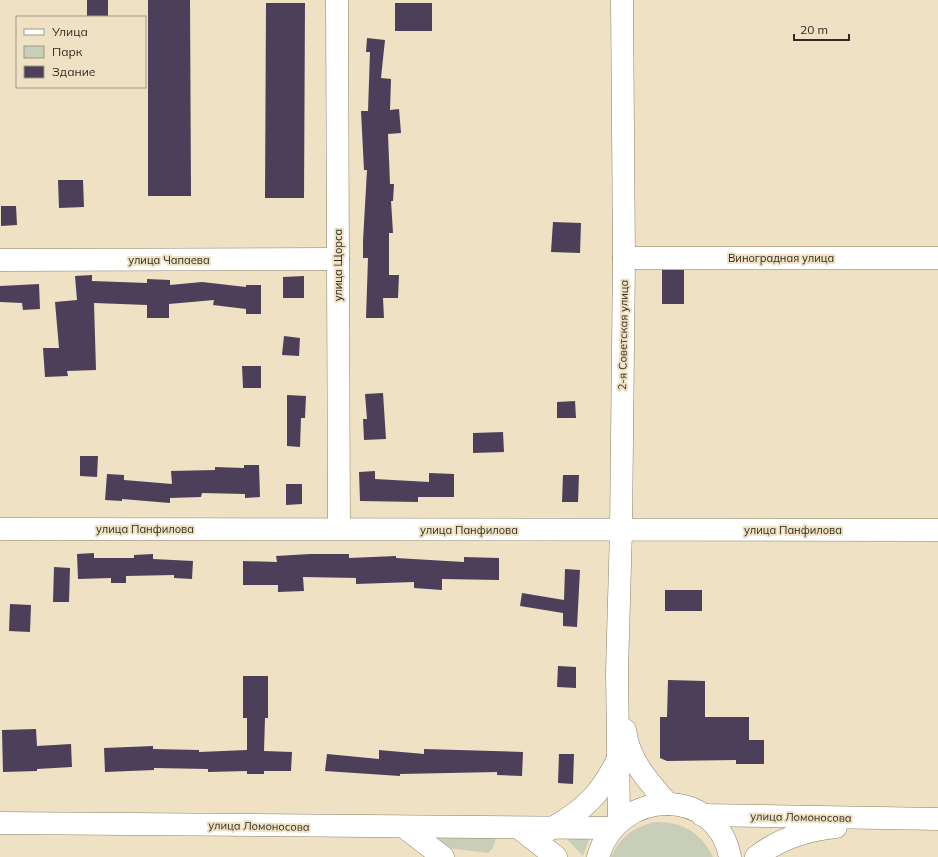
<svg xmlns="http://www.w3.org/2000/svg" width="938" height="857" viewBox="0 0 938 857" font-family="Mulish,sans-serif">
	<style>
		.green { fill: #c8ceb8 }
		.building { fill: #4d3f59 }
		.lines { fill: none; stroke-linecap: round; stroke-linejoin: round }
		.minor-casing { stroke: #8c8065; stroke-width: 23 }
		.major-casing { stroke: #8c8065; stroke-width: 23 }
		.minor { stroke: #fff; stroke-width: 22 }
		.major { stroke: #fff; stroke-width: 22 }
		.labels { text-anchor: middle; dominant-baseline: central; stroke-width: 4; stroke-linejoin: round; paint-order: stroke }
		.street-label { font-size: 11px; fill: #312c21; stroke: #eee1c4 }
	</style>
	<rect width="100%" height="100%" fill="#eee1c4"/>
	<g class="green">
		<path d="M 654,822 C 681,821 701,832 713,857 L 611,857 C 620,837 633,828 654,822 Z"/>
		<path d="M 559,831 L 592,831 L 583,856 Z"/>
		<path d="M 431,833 L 495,835 C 496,843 494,848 488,853 L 440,847 Z"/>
	</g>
	<g class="building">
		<rect x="87" y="0" width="21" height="17"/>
		<path d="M 148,0 L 190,0 L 191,196 L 148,196 Z"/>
		<path d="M 266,3 L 305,3 L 304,198 L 265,198 Z"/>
		<rect x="395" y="3" width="37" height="28"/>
		<path d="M 367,38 L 385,40 L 381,78 L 391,79 L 390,110 L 399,109 L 401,133 L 388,134 L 390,184 L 394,184 L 393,201 L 391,201 L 393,233 L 389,233 L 389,275 L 399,275 L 398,298 L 383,298 L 384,318 L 366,318 L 368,258 L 363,258 L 363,241 L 367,170 L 364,170 L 361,111 L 368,111 L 370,52 L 366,52 Z"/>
		<path d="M 58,180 L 83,180 L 84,207 L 59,208 Z"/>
		<path d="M 1,206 L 16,206 L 17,225 L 1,226 Z"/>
		<path d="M 553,222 L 581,223 L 580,253 L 551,252 Z"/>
		<rect x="662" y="270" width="22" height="34"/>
		<path d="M 92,275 L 92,281 L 147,283 L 147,279 L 170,280 L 170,285 L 202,282 L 246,287 L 246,285 L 261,285 L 261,314 L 246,314 L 246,309 L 213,305 L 214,300 L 169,304 L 169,318 L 147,318 L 147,305 L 94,303 L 96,370 L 67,371 L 68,376 L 45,377 L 43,348 L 59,348 L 55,302 L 77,300 L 75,276 Z"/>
		<path d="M 304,276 L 304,298 L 283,298 L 283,277 Z"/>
		<path d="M 39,284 L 40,309 L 23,310 L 22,303 L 0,302 L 0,286 Z"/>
		<path d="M 284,336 L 300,338 L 299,356 L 282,355 Z"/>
		<path d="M 242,366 L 261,366 L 261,388 L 243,388 Z"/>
		<path d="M 383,393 L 386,439 L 364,440 L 363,419 L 367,419 L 365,394 Z"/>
		<path d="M 287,395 L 306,396 L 305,418 L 301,418 L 300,447 L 287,446 Z"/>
		<path d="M 575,401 L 576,418 L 557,418 L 557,402 Z"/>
		<path d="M 503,432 L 504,452 L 473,453 L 473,433 Z"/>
		<path d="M 80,456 L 98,456 L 97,477 L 80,476 Z"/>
		<path d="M 244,465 L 259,465 L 260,497 L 245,498 L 245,494 L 202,493 L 201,497 L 170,498 L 170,503 L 122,499 L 122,501 L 105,500 L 107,474 L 124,475 L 124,480 L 172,484 L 171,471 L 215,470 L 215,467 L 244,468 Z"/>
		<path d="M 375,471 L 375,479 L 429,482 L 429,473 L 454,474 L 454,497 L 418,497 L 418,502 L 360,501 L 359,472 Z"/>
		<path d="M 563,475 L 579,475 L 578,502 L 562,502 Z"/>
		<path d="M 286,484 L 302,484 L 302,504 L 286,505 Z"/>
		<path d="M 94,553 L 94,558 L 134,558 L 134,555 L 153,554 L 153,559 L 193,561 L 192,579 L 174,578 L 174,575 L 126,576 L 126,583 L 111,583 L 111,578 L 78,579 L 77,554 Z"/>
		<path d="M 310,554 L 349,554 L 349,558 L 396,556 L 396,558 L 464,562 L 464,557 L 499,558 L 499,580 L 442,579 L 442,590 L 414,588 L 414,582 L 356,584 L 356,578 L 303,577 L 304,591 L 278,592 L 278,585 L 243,585 L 243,561 L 277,562 L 276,556 Z"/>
		<path d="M 54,567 L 70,568 L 69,602 L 53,602 Z"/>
		<path d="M 565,569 L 580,570 L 577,627 L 563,626 L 563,613 L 520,606 L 522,593 L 564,600 Z"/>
		<rect x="665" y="590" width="37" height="21"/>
		<path d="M 10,604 L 31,605 L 30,632 L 9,631 Z"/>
		<path d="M 558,666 L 576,667 L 576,688 L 557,687 Z"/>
		<path d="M 243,676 L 268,676 L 268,718 L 265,718 L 264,751 L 292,752 L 291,771 L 264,771 L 264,774 L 247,774 L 247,771 L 208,772 L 208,769 L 154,768 L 154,770 L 105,772 L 104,748 L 153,746 L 153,749 L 199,750 L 199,752 L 247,750 L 247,718 L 243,718 Z"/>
		<path d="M 668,680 L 705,681 L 705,717 L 749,717 L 749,740 L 764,740 L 764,764 L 736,764 L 736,760 L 667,761 L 660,758 L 660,717 L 667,717 Z"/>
		<path d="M 36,729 L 37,746 L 71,744 L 72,767 L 37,769 L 37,771 L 3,772 L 2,730 Z"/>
		<path d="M 424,749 L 523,752 L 522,776 L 497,775 L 497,772 L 400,774 L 400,776 L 325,771 L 327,754 L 379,759 L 379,750 L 424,754 Z"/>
		<path d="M 559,754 L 574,754 L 573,784 L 558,783 Z"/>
	</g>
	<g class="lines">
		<defs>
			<g id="minor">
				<path d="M 337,0 L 339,529"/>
				<path d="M 624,258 L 938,258"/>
				<path d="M 0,260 L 338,259"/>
				<path d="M 0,529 L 938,530"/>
				<path d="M 702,815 L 938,819"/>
				<path d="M 0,823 L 611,828"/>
				<path d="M 404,827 L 443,857"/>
				<path d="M 519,828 L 556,857"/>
				<path d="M 756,857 C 779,839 806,830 836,827"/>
			</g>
			<g id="major">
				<path d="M 625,730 C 629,761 648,781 668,804"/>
				<path d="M 619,820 L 617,671 L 621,530 L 624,258 L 622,0"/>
				<path d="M 551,829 C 585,809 600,795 618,759"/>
				<path d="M 598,857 C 618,787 717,786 730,857"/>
			</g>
		</defs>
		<use href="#minor" class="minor-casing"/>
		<use href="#major" class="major-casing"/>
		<use href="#minor" class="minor"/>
		<use href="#major" class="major"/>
	</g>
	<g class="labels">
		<g class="street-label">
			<text x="781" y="258">Виноградная улица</text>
			<text x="169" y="260">улица Чапаева</text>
			<text transform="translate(338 265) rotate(-90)">улица Щорса</text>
			<text transform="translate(623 335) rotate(-89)">2-я Советская улица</text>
			<text x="145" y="529">улица Панфилова</text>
			<text x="469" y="530">улица Панфилова</text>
			<text x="793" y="530">улица Панфилова</text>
			<text transform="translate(801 817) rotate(1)">улица Ломоносова</text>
			<text transform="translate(259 826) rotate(1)">улица Ломоносова</text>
		</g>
	</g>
	<rect x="16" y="16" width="130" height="72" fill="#eee1c4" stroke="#a29983"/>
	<rect x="24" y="29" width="20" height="6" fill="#ffffff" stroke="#a29983"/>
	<text x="52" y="36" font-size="12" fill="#312c21">Улица</text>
	<rect x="24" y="46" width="20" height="12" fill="#c8ceb8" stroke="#a29983"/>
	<text x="52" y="56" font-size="12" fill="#312c21">Парк</text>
	<rect x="24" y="66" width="20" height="12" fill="#4d3f59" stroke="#a29983"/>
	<text x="52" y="76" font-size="12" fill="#312c21">Здание</text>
	<path d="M794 34v6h55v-6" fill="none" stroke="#312c21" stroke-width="2"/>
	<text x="800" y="34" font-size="12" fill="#312c21" stroke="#eee1c4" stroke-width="3" paint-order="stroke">20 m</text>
</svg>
